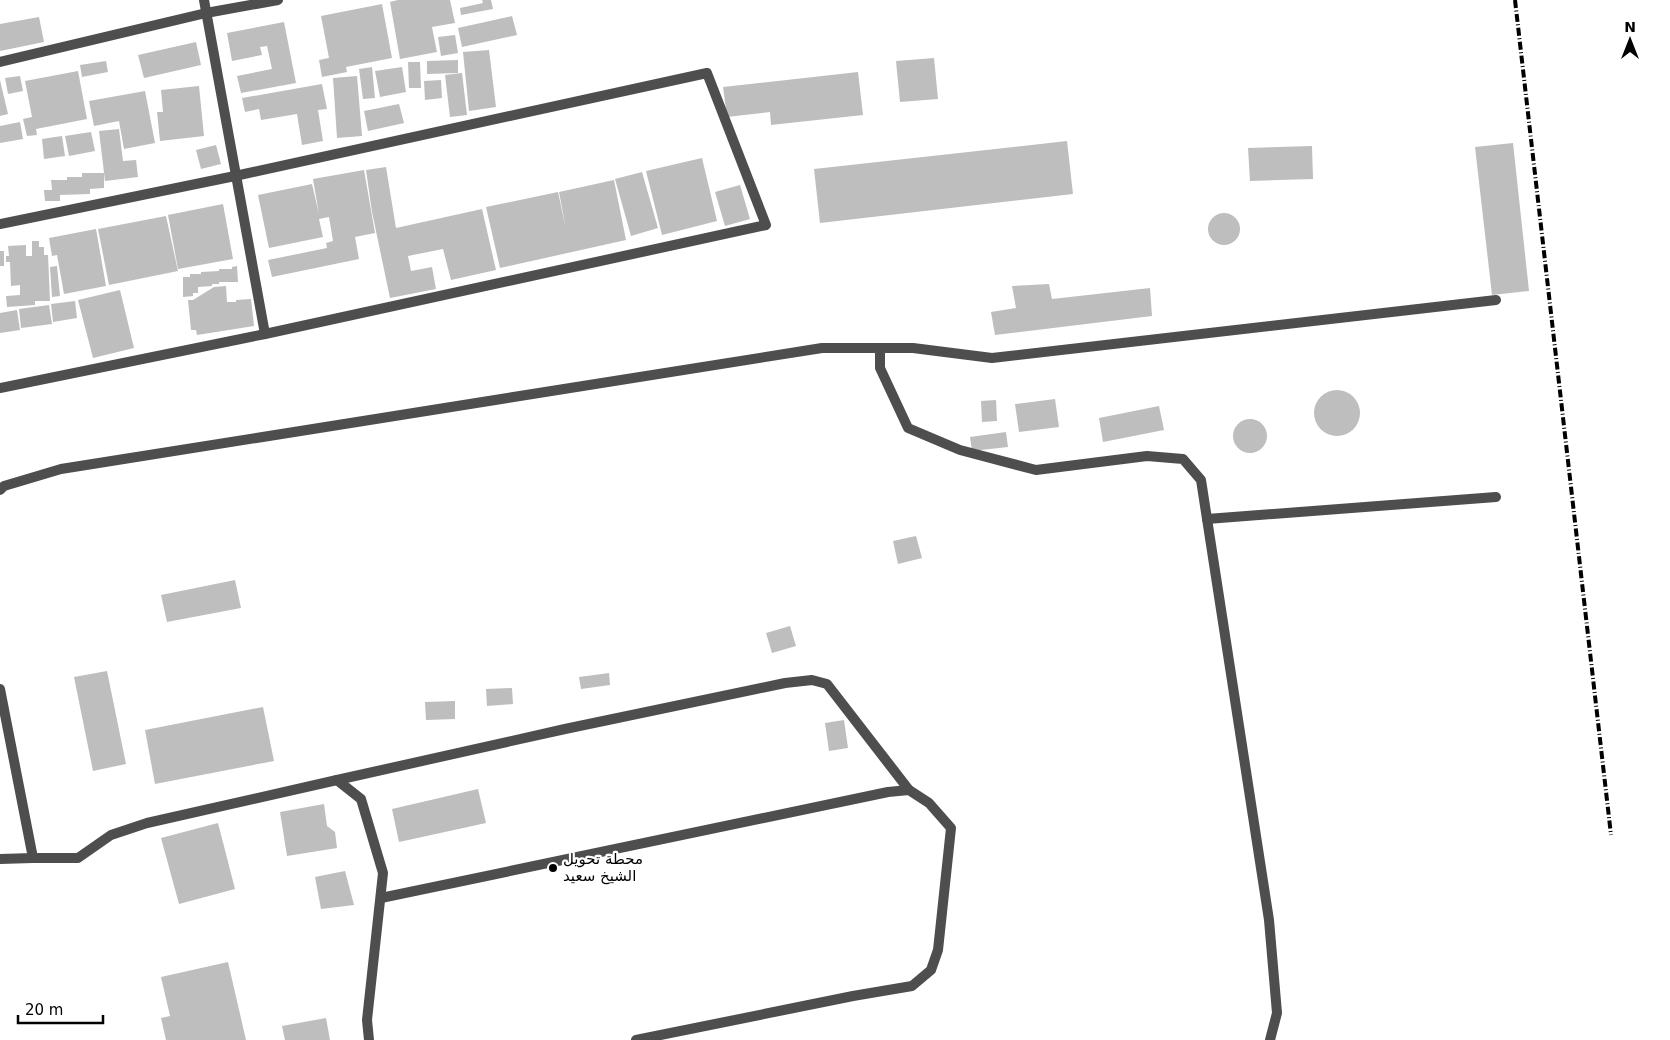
<svg xmlns="http://www.w3.org/2000/svg" width="1670" height="1040" viewBox="0 0 1670 1040" font-family="'DejaVu Sans','Noto Sans Arabic',sans-serif">
	<style>
		.building { fill: #bebebe }
		.lines { fill: none; stroke-linecap: round; stroke-linejoin: round }
		.service { stroke: #4e4e4e; stroke-width: 10 }
		.minor { stroke: #4e4e4e; stroke-width: 10 }
		.rail { stroke: #000; stroke-width: 4; stroke-dasharray: 8 2.5 1 2.5; stroke-linecap: butt }
		.poi-dot { fill: #000; stroke: #fff; stroke-width: 2 }
		.labels { text-anchor: middle; dominant-baseline: central; stroke-width: 4.5; stroke-linejoin: round; paint-order: stroke }
		.poi-label { font-size: 15px; fill: #000; stroke: #fff; text-anchor: start }
	</style>
	<rect width="100%" height="100%" fill="#fff"/>
	<g class="building">
		<path d="M 398,0 L 450,0 L 455,23 L 432,27 L 437,52 L 400,59 L 390,2 Z"/>
		<path d="M 482,0 L 491,0 L 493,9 L 461,15 L 460,8 L 483,3 Z"/>
		<path d="M 382,4 L 392,58 L 346,67 L 347,72 L 322,77 L 319,60 L 329,58 L 321,16 Z"/>
		<path d="M 512,16 L 517,35 L 462,47 L 458,28 Z"/>
		<path d="M 39,17 L 44,42 L 0,51 L 0,24 Z"/>
		<path d="M 284,22 L 296,83 L 241,93 L 237,76 L 272,69 L 267,46 L 260,47 L 262,55 L 232,61 L 227,33 Z"/>
		<path d="M 455,35 L 458,53 L 441,56 L 438,37 Z"/>
		<path d="M 196,42 L 201,65 L 144,78 L 138,55 Z"/>
		<path d="M 489,50 L 496,107 L 469,111 L 463,52 Z"/>
		<path d="M 934,58 L 938,99 L 900,102 L 896,61 Z"/>
		<path d="M 458,60 L 458,73 L 427,74 L 427,61 Z"/>
		<path d="M 106,61 L 108,72 L 82,77 L 80,65 Z"/>
		<path d="M 408,62 L 420,62 L 421,88 L 409,88 Z"/>
		<path d="M 372,67 L 375,98 L 363,99 L 359,69 Z"/>
		<path d="M 402,67 L 406,92 L 380,97 L 375,71 Z"/>
		<path d="M 78,71 L 87,119 L 36,129 L 37,135 L 27,136 L 23,119 L 32,117 L 25,81 Z"/>
		<path d="M 858,72 L 863,115 L 771,125 L 770,112 L 727,117 L 723,87 Z"/>
		<path d="M 462,73 L 467,115 L 450,117 L 445,75 Z"/>
		<path d="M 20,76 L 23,91 L 8,94 L 5,78 Z"/>
		<path d="M 357,76 L 362,136 L 337,138 L 333,78 Z"/>
		<path d="M 0,80 L 8,114 L 0,116 Z"/>
		<path d="M 441,80 L 442,98 L 425,100 L 424,81 Z"/>
		<path d="M 322,84 L 327,109 L 318,110 L 323,141 L 302,145 L 297,114 L 261,120 L 259,109 L 245,112 L 242,98 Z"/>
		<path d="M 199,86 L 204,136 L 160,141 L 157,112 L 163,112 L 161,90 Z"/>
		<path d="M 145,91 L 155,143 L 124,149 L 119,121 L 94,126 L 89,101 Z"/>
		<path d="M 399,104 L 404,123 L 368,131 L 364,111 Z"/>
		<path d="M 20,122 L 23,139 L 0,143 L 0,126 Z"/>
		<path d="M 119,129 L 123,161 L 136,160 L 138,177 L 105,181 L 99,131 Z"/>
		<path d="M 91,132 L 95,151 L 69,156 L 65,136 Z"/>
		<path d="M 62,136 L 65,156 L 44,159 L 42,139 Z"/>
		<path d="M 1067,141 L 1073,194 L 820,223 L 814,169 Z"/>
		<path d="M 1513,143 L 1529,291 L 1492,295 L 1475,147 Z"/>
		<path d="M 216,145 L 221,164 L 201,169 L 196,150 Z"/>
		<path d="M 1312,146 L 1313,179 L 1250,181 L 1248,148 Z"/>
		<path d="M 702,158 L 717,221 L 662,235 L 646,171 Z"/>
		<path d="M 386,167 L 396,228 L 482,209 L 496,270 L 451,280 L 443,249 L 408,256 L 411,271 L 432,267 L 436,289 L 390,298 L 372,212 L 366,170 Z"/>
		<path d="M 364,170 L 375,233 L 355,237 L 359,259 L 272,277 L 268,260 L 327,248 L 326,243 L 333,241 L 329,217 L 319,219 L 323,237 L 269,248 L 258,195 L 312,184 L 319,214 L 313,179 Z"/>
		<path d="M 642,172 L 658,228 L 631,236 L 615,179 Z"/>
		<path d="M 82,173 L 104,173 L 104,188 L 90,189 L 90,194 L 60,195 L 60,201 L 45,201 L 44,190 L 52,190 L 51,180 L 67,180 L 67,177 L 82,177 Z"/>
		<path d="M 614,180 L 626,240 L 500,268 L 486,207 L 558,192 L 566,229 L 559,192 Z"/>
		<path d="M 740,185 L 750,219 L 725,226 L 715,192 Z"/>
		<path d="M 223,204 L 233,259 L 178,269 L 168,215 Z"/>
		<circle cx="1224" cy="229" r="16"/>
		<path d="M 166,216 L 178,271 L 109,285 L 98,229 Z"/>
		<path d="M 96,229 L 106,286 L 64,294 L 57,255 L 52,256 L 49,238 Z"/>
		<path d="M 32,241 L 39,241 L 39,247 L 44,247 L 44,255 L 48,255 L 50,301 L 35,301 L 35,305 L 7,307 L 6,296 L 20,295 L 20,285 L 11,286 L 10,262 L 6,262 L 6,256 L 9,256 L 8,246 L 26,245 L 26,256 L 32,256 Z"/>
		<rect x="0" y="251" width="4" height="15"/>
		<path d="M 57,266 L 60,296 L 52,297 L 50,267 Z"/>
		<path d="M 237,266 L 238,282 L 219,282 L 219,284 L 212,284 L 212,286 L 198,287 L 198,293 L 193,293 L 193,296 L 183,297 L 183,277 L 190,277 L 190,274 L 201,274 L 201,272 L 219,271 L 219,269 L 232,269 L 232,267 Z"/>
		<path d="M 1049,284 L 1052,299 L 1150,288 L 1152,316 L 995,335 L 991,312 L 1016,308 L 1012,286 Z"/>
		<path d="M 226,286 L 227,302 L 236,302 L 236,300 L 251,299 L 254,326 L 197,335 L 196,330 L 191,330 L 188,300 L 193,300 L 214,287 Z"/>
		<path d="M 120,290 L 134,348 L 93,358 L 78,300 Z"/>
		<path d="M 75,301 L 77,318 L 53,322 L 51,304 Z"/>
		<path d="M 49,305 L 52,324 L 21,328 L 19,309 Z"/>
		<path d="M 17,310 L 20,330 L 0,333 L 0,313 Z"/>
		<circle cx="1337" cy="413" r="23"/>
		<path d="M 1055,399 L 1059,427 L 1019,432 L 1015,404 Z"/>
		<path d="M 996,400 L 997,421 L 982,422 L 981,401 Z"/>
		<path d="M 1159,406 L 1164,430 L 1103,442 L 1099,418 Z"/>
		<circle cx="1250" cy="436" r="17"/>
		<path d="M 1006,432 L 1008,447 L 972,451 L 970,437 Z"/>
		<path d="M 916,536 L 922,558 L 898,564 L 893,541 Z"/>
		<path d="M 235,580 L 241,608 L 167,622 L 161,595 Z"/>
		<path d="M 790,626 L 796,646 L 772,653 L 766,633 Z"/>
		<path d="M 107,671 L 126,764 L 93,771 L 74,677 Z"/>
		<path d="M 609,673 L 610,685 L 581,689 L 579,677 Z"/>
		<path d="M 512,688 L 513,704 L 487,706 L 486,689 Z"/>
		<path d="M 455,701 L 455,719 L 426,720 L 425,702 Z"/>
		<path d="M 263,707 L 274,761 L 155,784 L 145,730 Z"/>
		<path d="M 844,720 L 848,748 L 829,751 L 825,723 Z"/>
		<path d="M 478,789 L 486,823 L 399,842 L 392,809 Z"/>
		<path d="M 324,804 L 327,826 L 335,832 L 337,848 L 287,856 L 280,812 Z"/>
		<path d="M 218,823 L 235,889 L 179,904 L 161,838 Z"/>
		<path d="M 345,871 L 354,905 L 321,909 L 315,877 Z"/>
		<path d="M 228,962 L 246,1040 L 166,1040 L 161,1018 L 170,1016 L 161,977 Z"/>
		<path d="M 326,1018 L 330,1040 L 285,1040 L 282,1026 Z"/>
	</g>
	<g class="lines">
		<g class="service">
			<path d="M 337,780 L 565,729 L 785,683 L 812,680 L 827,684 L 909,790"/>
			<path d="M 33,858 L 78,858 L 111,835 L 147,823 L 337,780 L 361,799 L 383,873 L 367,1020 L 369,1040"/>
			<path d="M 381,898 L 888,792 L 909,790 L 929,803 L 951,828 L 938,950 L 931,970 L 912,986 L 853,996 L 636,1040"/>
		</g>
		<g class="minor">
			<path d="M 204,0 L 265,334"/>
			<path d="M 0,62 L 206,13 L 278,0"/>
			<path d="M 0,224 L 235,176 L 707,73 L 766,225 L 265,334 L 0,388"/>
			<path d="M 880,348 L 880,368 L 908,428 L 960,450 L 1036,470 L 1147,456 L 1183,459 L 1201,480 L 1269,920 L 1277,1013 L 1270,1040"/>
			<path d="M 0,490 L 4,486 L 61,469 L 822,348 L 913,348 L 992,358 L 1496,300"/>
			<path d="M 1207,519 L 1496,497"/>
			<path d="M 0,689 L 33,858 L 0,859"/>
		</g>
		<path class="rail" d="M 1515,0 L 1611,835"/>
	</g>
	<circle class="poi-dot" cx="553" cy="868" r="5"/>
	<g class="labels">
		<g class="poi-label">
			<text x="563" y="859">محطة تحويل<tspan x="563" dy="17">الشيخ سعيد</tspan></text>
		</g>
	</g>
	<g transform="translate(1630 40)" stroke="#ffffff" stroke-width="4" paint-order="stroke">
	<path d="M0-4L9 19L0 12L-9 19Z" fill="#000000"/>
	<text y="-8" font-size="14" font-weight="bold" text-anchor="middle" fill="#000000">N</text>
	</g>
	<path d="M18 1015v8h85v-8" fill="none" stroke="#000000" stroke-width="2.5"/>
	<text x="25" y="1015" font-size="15" fill="#000000" stroke="#ffffff" stroke-width="4" paint-order="stroke">20 m</text>
</svg>
